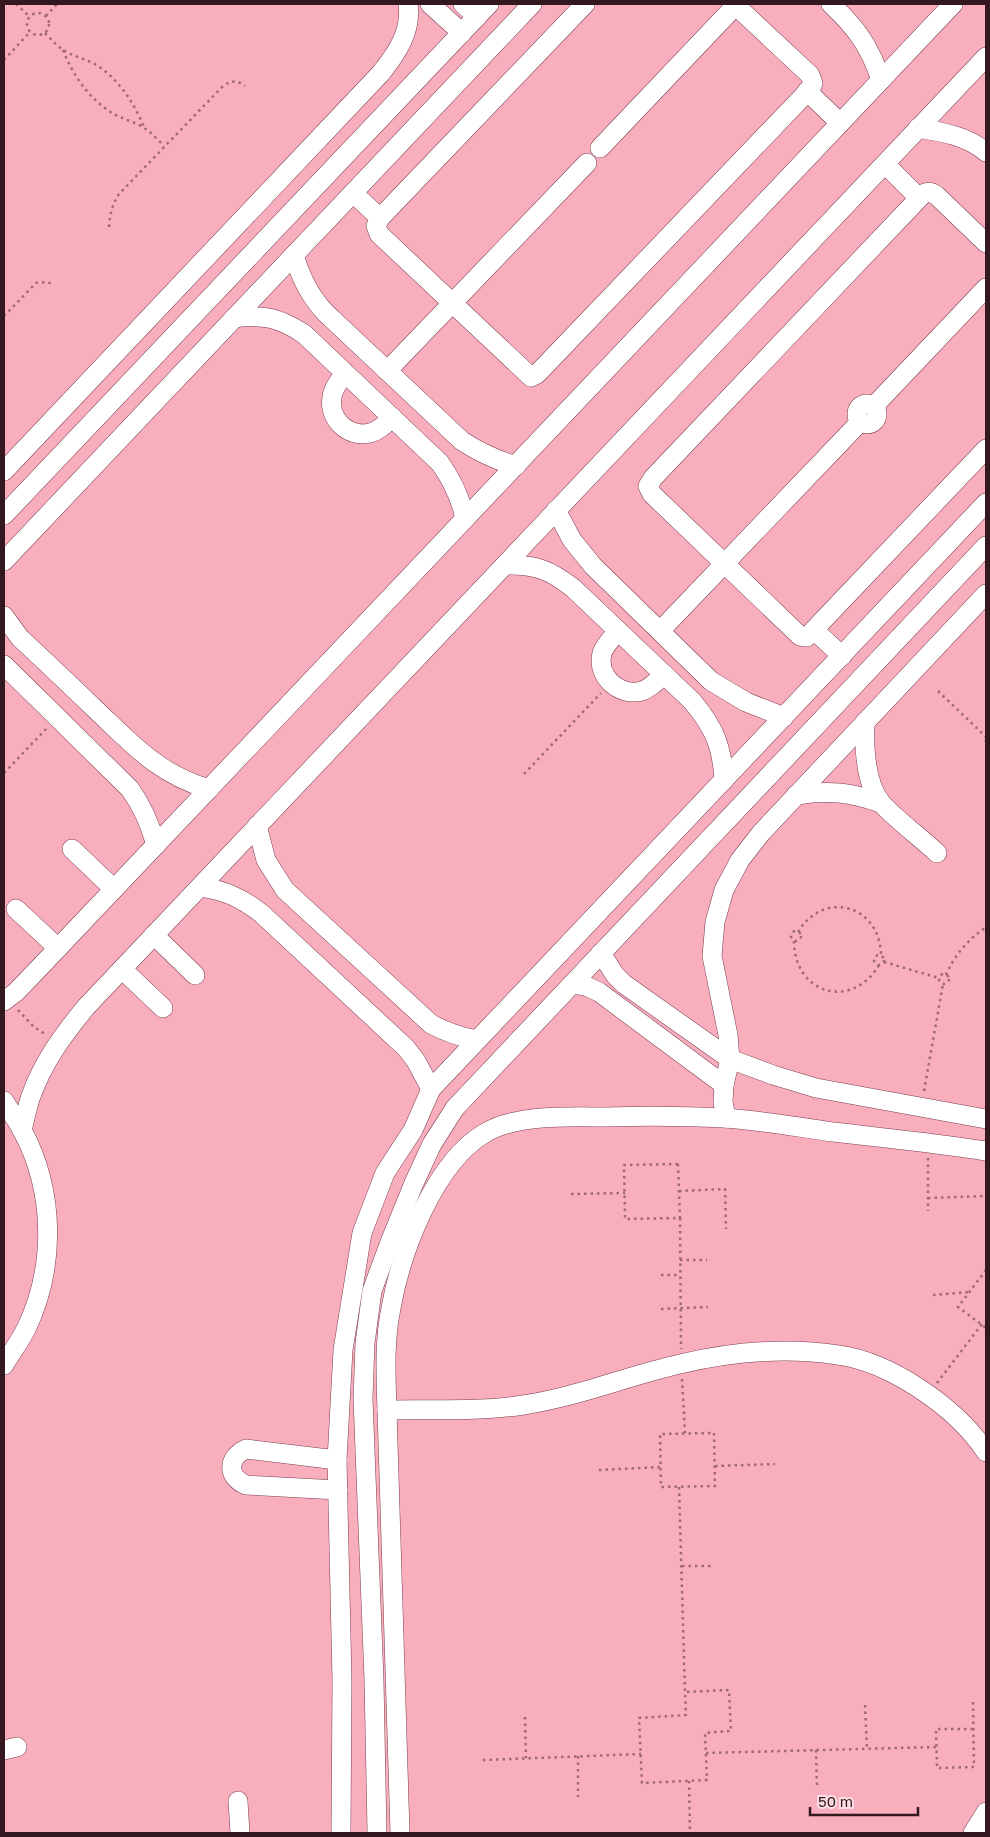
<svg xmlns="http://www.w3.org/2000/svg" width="990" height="1837" viewBox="0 0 990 1837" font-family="'Golos Text',sans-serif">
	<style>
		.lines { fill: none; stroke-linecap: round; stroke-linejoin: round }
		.minor-casing { stroke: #7b3c4c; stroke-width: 20 }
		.path { stroke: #9e6975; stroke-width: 2.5; stroke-dasharray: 2.5 4; stroke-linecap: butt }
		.minor { stroke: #fff; stroke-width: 19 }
	</style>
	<rect width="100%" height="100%" fill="#f9aebe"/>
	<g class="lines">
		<defs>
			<g id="minor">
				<path d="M 430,4 L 462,33"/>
				<path d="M 463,4 L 477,17"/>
				<path d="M 585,4 L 380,218 L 376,226 L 379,234 L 531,377 L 537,374 L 811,88 L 813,83 L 810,75 L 734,4"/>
				<path d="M 831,4 C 857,29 869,45 881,80"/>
				<path d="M 807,91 L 840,123"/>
				<path d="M 918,128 C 943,132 967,136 986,152"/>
				<path d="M 600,148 L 737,4"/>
				<path d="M 885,164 L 919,198"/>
				<path d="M 353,193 L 380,218"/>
				<path d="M 986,243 L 936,195 C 931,192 928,191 923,194 L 653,478 L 648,486 L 652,494 L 800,636 L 807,637 L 986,449"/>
				<path d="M 294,255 C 301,279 312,301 331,318 L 462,441 C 479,452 496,460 516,466"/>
				<path d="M 234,318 C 263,314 280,318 304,334 L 440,463 C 453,481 460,497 465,518"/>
				<path d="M 387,371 L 587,163"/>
				<path d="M 345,373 C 340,380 333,388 332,397 C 328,419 348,438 370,433 C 379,431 386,424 392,417"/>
				<circle cx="867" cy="414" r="10"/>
				<path d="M 874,406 L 986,288"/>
				<path d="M 4,471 L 381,73 C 397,53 412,31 408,4"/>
				<path d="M 556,510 L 572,540 L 593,566 L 711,681 L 746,702 L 784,717"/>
				<path d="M 4,515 L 489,4"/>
				<path d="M 4,561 L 532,4"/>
				<path d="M 505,565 C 535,564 550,570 573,588 L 692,701 C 714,727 722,746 724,780"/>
				<path d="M 4,616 L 20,638 C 45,661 70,685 95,709 C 132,744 158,774 209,789"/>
				<path d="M 814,630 L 842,656"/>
				<path d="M 618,631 C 613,637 605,645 602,653 C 596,677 620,697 642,691 C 651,688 658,680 664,674"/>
				<path d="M 660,631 L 860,422"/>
				<path d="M 4,665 L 130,789 C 143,807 150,824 156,845"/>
				<path d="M 865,722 C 864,747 865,784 882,804 C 898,821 920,837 937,853"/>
				<path d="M 796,795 C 828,790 850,792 881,803"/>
				<path d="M 257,826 L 266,860 L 285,890 L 431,1024 C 446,1032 460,1037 477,1040"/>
				<path d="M 72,849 L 114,889"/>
				<path d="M 200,887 C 224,890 242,898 262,914 L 406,1048 L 416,1061 L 431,1089"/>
				<path d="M 16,909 L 58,948"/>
				<path d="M 154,935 L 195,975"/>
				<path d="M 601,953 L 615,975 L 624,984 L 730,1059 L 773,1075 L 816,1088 L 986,1119"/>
				<path d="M 122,969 L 163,1008"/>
				<path d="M 572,984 L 586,986 L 599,992 L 724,1085"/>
				<path d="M 4,1001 L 16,992 L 41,966 L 953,4"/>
				<path d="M 4,1101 C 10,1111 17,1120 22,1130 C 55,1191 56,1267 26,1329 C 20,1341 11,1353 4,1365"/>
				<path d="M 726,1118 L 723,1102 L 724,1085 L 730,1059 L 728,1035 L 712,956 L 715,922 L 724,890 L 740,860 L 761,833 L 986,594"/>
				<path d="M 22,1130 C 25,1119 27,1107 31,1096 C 43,1062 63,1035 86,1007 L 986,57"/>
				<path d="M 387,1410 C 432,1409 478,1412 523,1405 C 577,1397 627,1376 680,1364 C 731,1352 786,1347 838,1355 C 891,1362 957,1408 986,1452"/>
				<path d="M 337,1460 L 246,1449 C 227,1458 227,1477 246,1485 L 338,1490"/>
				<path d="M 4,1750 L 17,1747"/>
				<path d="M 238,1801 L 240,1833"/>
				<path d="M 341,1833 L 342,1680 L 337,1460 L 343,1350 L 362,1233 L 385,1173 L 413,1130 L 431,1089 L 986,503"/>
				<path d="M 377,1833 L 374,1680 L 363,1399 L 365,1343 L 372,1291 L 390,1242 L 414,1183 L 432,1144 L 455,1108 L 986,546"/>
				<path d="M 400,1833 L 387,1410 C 386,1376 384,1342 391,1308 C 401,1252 434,1163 485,1133 C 516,1114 570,1117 605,1117 C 644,1116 684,1116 723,1118 C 760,1120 796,1127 833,1132 C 884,1138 935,1143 986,1151"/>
				<path d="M 973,1833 L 986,1812"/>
			</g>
		</defs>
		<use href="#minor" class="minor-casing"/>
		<g class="path">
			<path d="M 16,4 L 29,16"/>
			<circle cx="38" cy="24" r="11"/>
			<path d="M 46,16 L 57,4"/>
			<path d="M 45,33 C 51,39 56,45 62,49 C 71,56 87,59 98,66 C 120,81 134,103 144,127"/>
			<path d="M 63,50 C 73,75 87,96 109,111 C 120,119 134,121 144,128 C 151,132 158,140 164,146"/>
			<path d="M 4,60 L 30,32"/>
			<path d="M 109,227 C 110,214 112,205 119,194 L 223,86 C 232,80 237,80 245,86"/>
			<path d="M 4,316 L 36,283 L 48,282 L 53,285"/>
			<path d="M 938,691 L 986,737"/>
			<path d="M 986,740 L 986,746"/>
			<path d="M 4,773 L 46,729"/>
			<path d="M 524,774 L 601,693"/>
			<circle cx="796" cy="936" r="5"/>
			<path d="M 798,932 C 824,889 880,905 881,955"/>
			<path d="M 794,941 C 794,994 852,1011 879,965"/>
			<circle cx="879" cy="960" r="5"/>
			<path d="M 884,962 L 939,978"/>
			<circle cx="944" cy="979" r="5"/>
			<path d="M 946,975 C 955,954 968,940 986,927"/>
			<path d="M 18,1010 L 34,1027 L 45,1034"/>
			<path d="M 924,1091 L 943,984"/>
			<path d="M 928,1158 L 928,1211"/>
			<path d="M 678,1164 L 680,1218 L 625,1219 L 624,1165 Z"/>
			<path d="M 679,1191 L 725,1189 L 726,1229"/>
			<path d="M 571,1194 L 625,1193"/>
			<path d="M 928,1198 L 986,1196"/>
			<path d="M 680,1218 L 681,1349"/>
			<path d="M 680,1260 L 707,1260"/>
			<path d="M 986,1270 L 958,1307 L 986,1328"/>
			<path d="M 661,1275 L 680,1275"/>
			<path d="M 933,1295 L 969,1292"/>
			<path d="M 661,1309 L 708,1307"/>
			<path d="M 682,1379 L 685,1433"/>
			<path d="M 937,1383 L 982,1324"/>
			<path d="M 714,1433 L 715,1486 L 661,1487 L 660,1434 Z"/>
			<path d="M 715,1466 L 775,1464"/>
			<path d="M 599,1470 L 660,1467"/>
			<path d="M 679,1487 L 685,1692 L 686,1715 L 639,1718 L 642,1783 L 707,1780 L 705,1733 L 731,1731 L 729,1690 L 685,1692"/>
			<path d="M 682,1566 L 711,1566"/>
			<path d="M 865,1705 L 867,1749"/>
			<path d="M 525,1717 L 526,1758"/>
			<path d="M 973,1729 L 936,1729 L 937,1768 L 974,1767 L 973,1702"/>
			<path d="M 816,1750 L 817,1789"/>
			<path d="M 706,1753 L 936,1747"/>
			<path d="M 578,1756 L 578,1797"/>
			<path d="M 483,1760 L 641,1754"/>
			<path d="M 689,1781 L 690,1833"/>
		</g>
		<use href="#minor" class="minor"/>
	</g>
	<rect width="990" height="1837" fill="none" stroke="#33181f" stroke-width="10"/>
	<path d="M810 1807v8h108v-8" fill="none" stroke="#33181f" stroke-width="2.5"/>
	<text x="818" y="1807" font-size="15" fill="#33181f" stroke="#fddee3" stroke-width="4" paint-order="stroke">50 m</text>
</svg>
